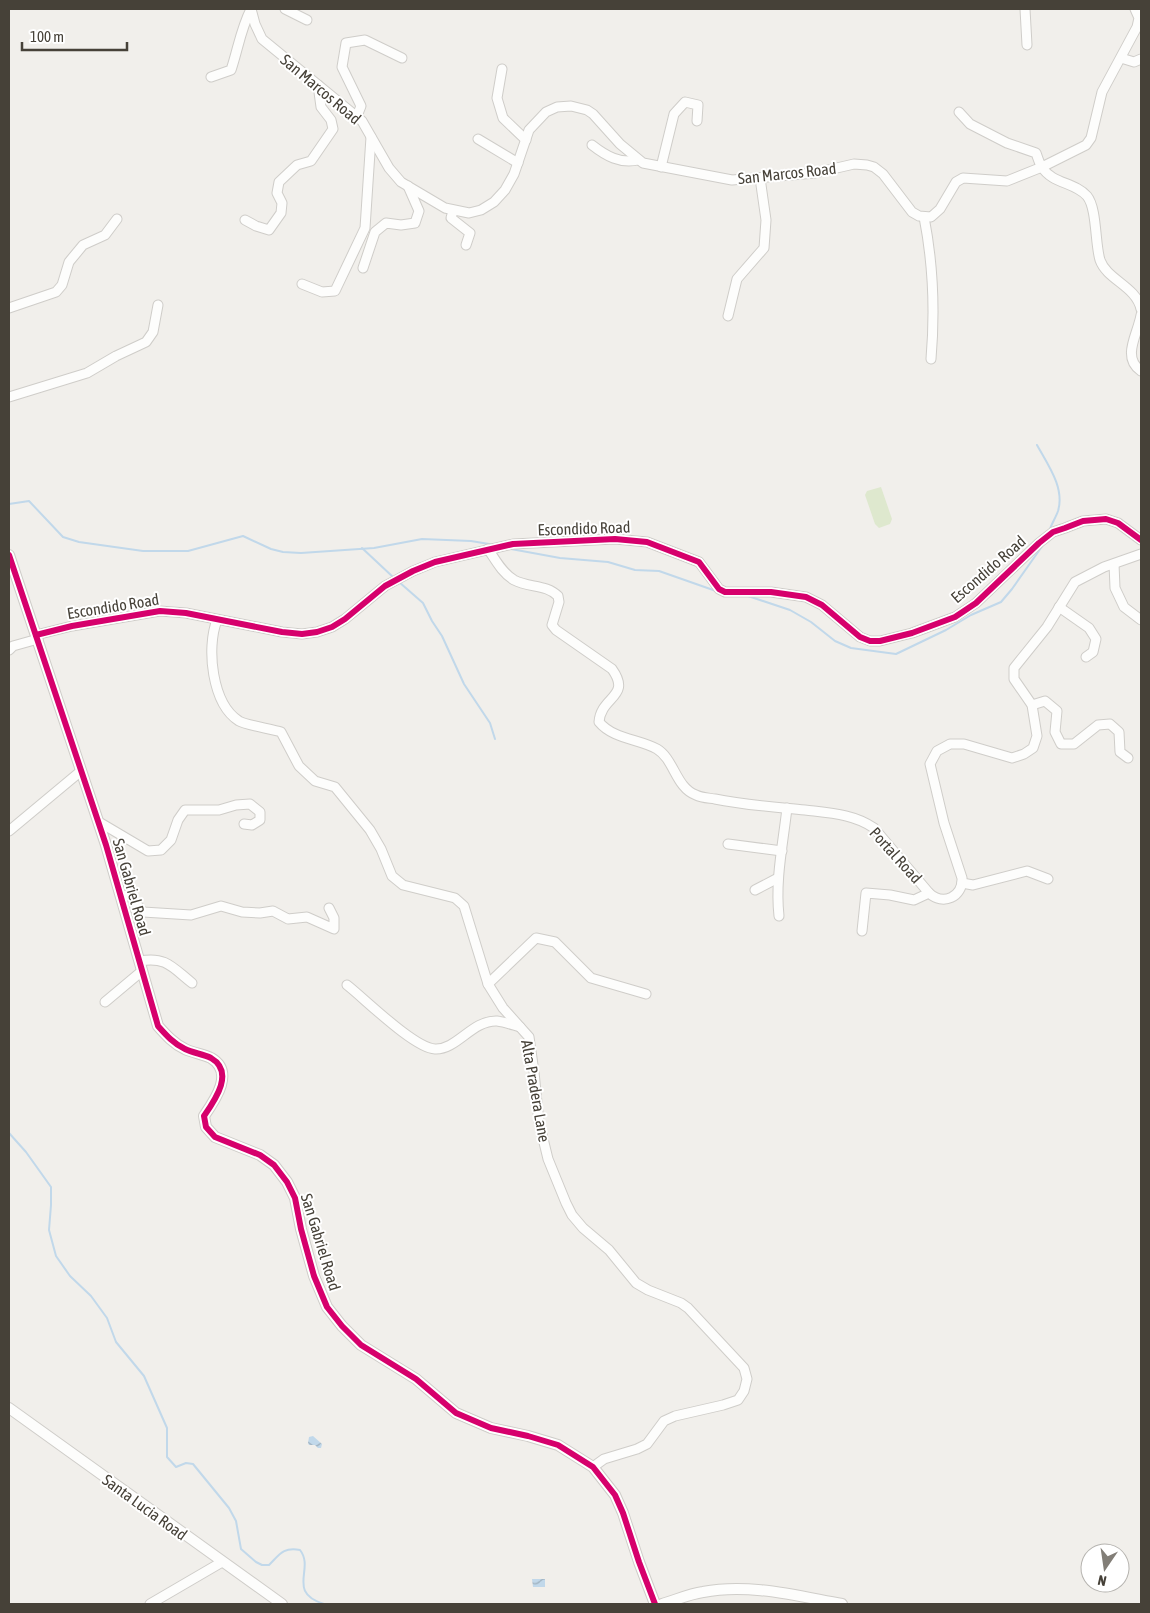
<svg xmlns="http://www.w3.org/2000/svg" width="1150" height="1613" viewBox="0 0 1150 1613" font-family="'Asap Condensed',sans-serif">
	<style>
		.garden { fill: #dee8ce }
		.water { fill: url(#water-waves) }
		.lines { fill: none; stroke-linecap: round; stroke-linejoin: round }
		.stream { stroke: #c1d8ea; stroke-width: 2 }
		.minor-casing { stroke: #cfcdc9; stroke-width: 11 }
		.tertiary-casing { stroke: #cfcdc9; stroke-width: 12 }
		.minor { stroke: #fdfdfc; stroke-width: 9 }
		.tertiary { stroke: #fdfdfc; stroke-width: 10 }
		.cycleway-casing { stroke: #fff; stroke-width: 9 }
		.cycleway { stroke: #d6006c; stroke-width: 6 }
		.labels { text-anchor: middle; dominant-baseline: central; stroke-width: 4; stroke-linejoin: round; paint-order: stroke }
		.street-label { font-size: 16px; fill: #464138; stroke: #fff }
	</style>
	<defs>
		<pattern id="water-waves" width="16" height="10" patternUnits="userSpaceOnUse" patternTransform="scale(1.25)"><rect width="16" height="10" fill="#c1d8ea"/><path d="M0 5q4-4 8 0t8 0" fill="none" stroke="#9fb1bf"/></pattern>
	</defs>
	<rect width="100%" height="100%" fill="#f1efeb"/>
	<path class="garden" d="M 881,487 L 892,519 L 890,524 L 879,528 L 875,524 L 865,495 L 867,491 Z"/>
	<g class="water">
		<path d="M 313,1436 L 322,1444 L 321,1448 L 318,1448 L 315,1445 L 309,1445 L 308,1443 L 309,1437 Z"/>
		<path d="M 532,1579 L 545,1579 L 545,1587 L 533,1587 Z"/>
	</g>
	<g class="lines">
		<g class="stream">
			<path d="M 1037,445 C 1048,465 1065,488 1058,511 C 1056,517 1052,523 1050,529"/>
			<path d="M 9,504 L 29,501 L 63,537 L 79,542 L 143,551 L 188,551 L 243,536 L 271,549 L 283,552 L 301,553 L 374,548 L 422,539 L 471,541 L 495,545"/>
			<path d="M 362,548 L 393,577"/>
			<path d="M 511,549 L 560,558 L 608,562 L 635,570 L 659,571 L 716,591"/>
			<path d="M 399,582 L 423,603 L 432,621 L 442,636 L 464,684 L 490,723 L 495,739"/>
			<path d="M 748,596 L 790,610 L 811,622 L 835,641 L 851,648 L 896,654 L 946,630 L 971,615 L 1001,602 L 1012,589 L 1043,545"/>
			<path d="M 9,1133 L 26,1152 L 51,1187 L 51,1205 L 49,1230 L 56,1256 L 70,1276 L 91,1296 L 107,1318 L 116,1342 L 144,1376 L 167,1428 L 167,1457 L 176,1467 L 186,1463 L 193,1464 L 229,1508 L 236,1521 L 241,1549 L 256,1562 L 262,1565 L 269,1565 C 280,1554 283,1547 300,1550 C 315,1569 286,1592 324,1604"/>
		</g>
		<defs>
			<g id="minor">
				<path d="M 251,9 L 255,24 L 262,39 L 362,121 L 389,168 L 401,182 L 445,208 L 469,213 L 481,210 L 494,202 L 505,190 L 514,174 L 529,130 L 546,112 L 557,107 L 571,106 L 587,110 L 593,114 L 620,144 L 643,163 L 732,180 L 815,173 L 854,164 L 867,165 L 874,167 L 883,174 L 912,212 L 919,216 L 931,217 L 940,209 L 956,182 L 963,178 L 1007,181 L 1042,167 L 1086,145 L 1091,138 L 1102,92 L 1137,27 L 1139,18 L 1135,9"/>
				<path d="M 285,9 L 307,20"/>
				<path d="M 1025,9 L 1027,45"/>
				<path d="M 1121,58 L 1134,62 L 1141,59"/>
				<path d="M 502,69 L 497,98 L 503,118 L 526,140"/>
				<path d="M 211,77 L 231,70 C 238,49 241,28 251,9"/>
				<path d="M 959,112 L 970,124 L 1007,143 L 1036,153 C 1038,158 1039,163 1042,167 C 1052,184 1075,182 1087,196 C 1097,208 1095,244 1100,260 C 1107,280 1136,286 1141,309"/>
				<path d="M 357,116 L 361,106 L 342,67 L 346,43 L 365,40 L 402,58"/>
				<path d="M 478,139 L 518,163"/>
				<path d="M 592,145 C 606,156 620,164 638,160"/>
				<path d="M 661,167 L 674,114 L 685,102 L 698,105 L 697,121"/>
				<path d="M 453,211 L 451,218 L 470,233 L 466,245"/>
				<path d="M 924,217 C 933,263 935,312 931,359"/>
				<path d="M 245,220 L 256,226 L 269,230 L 281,213 L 282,203 L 277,193 L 279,182 L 297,165 L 311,161 L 333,129 L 331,120 L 321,107 L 318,85"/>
				<path d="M 363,268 L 375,232 L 386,223 L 401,225 L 415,223 L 419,211 L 408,186"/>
				<path d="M 302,284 L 322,292 L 335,291 L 365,228 L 371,137"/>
				<path d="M 9,308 L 56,292 L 62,285 L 69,262 L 83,245 L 105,235 L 117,219"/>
				<path d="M 1141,315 C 1138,334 1121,357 1141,371"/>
				<path d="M 728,316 L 737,279 L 764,248 L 766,220 L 760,178"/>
				<path d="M 9,397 L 87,373 L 116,356 L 146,342 L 153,332 L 158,305"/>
				<path d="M 488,549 C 495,559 502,573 514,580 C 529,588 546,584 558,596 L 559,602 L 552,625 L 556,630 L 612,669 C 632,697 601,696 599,722 C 613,739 639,739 657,749 C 674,759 676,788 696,795 C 702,798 709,798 715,799 C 744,805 775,807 805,810 C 830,813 854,814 874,828 L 929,893 C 943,906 963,897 962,878 L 944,823 L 930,764 L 937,751 L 950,744 L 964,744 L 1012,758 L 1024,754 L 1033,748 L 1037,736 L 1032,705 L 1014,679 L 1014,668 L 1047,627 L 1075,582 L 1104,567 L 1141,554"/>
				<path d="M 1114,564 L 1115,588 L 1124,607 L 1141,620"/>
				<path d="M 1059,607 L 1089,628 L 1096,639 L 1093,652 L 1086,657"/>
				<path d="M 217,620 C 206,648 212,704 239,721 C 245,725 272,729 281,732 L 299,766 L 315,781 L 335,787 L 370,830 L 381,849 L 392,876 L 403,885 L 455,898 L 464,906 L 488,984 L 503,1008 L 529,1037 L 534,1072 L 539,1122 L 548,1159 L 566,1203 L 572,1215 L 583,1228 L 609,1250 L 636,1283 L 648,1290 L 681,1303 L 688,1308 L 744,1368 L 747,1379 L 744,1391 L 738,1400 L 723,1405 L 675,1416 L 664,1421 L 647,1444 L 637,1449 L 604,1459 L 593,1467"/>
				<path d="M 36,635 L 72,626 L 160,611 L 186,613 L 282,632 L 302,634 L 317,632 L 332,627 L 345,619 L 385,586 L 413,571 L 435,562 L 513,544 L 615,539 L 647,542 L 699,562 L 719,589 L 725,592 L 771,592 L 806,597 L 822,605 L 860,637 L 870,641 L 880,641 L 912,633 L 955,617 L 976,603 L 1039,543 L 1053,532 L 1065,528 L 1083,521 L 1106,519 L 1118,523 L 1141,540"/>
				<path d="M 9,650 L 13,646 L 38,639"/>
				<path d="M 1032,705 L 1045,701 L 1057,711 L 1055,732 L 1061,744 L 1074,744 L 1098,725 L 1110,724 L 1119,732 L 1120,752 L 1128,758"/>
				<path d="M 99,822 L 148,851 L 161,850 L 171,840 L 178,820 L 185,810 L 219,810 L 236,805 L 250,804 L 260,812 L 260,820 L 252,825 L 244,824"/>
				<path d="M 9,831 L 81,771"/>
				<path d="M 728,844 L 782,851"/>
				<path d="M 962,883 L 973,885 L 1027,871 L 1048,879"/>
				<path d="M 755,890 L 778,878"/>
				<path d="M 121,895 L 130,896 L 143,912 L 191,915 L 221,906 L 242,912 L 260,913 L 273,911 L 288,919 L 307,917 L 334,929 L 334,918 L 329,908"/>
				<path d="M 779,916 C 775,880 783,844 787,808"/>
				<path d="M 862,931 L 866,893 L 890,895 L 914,900 L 929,893"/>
				<path d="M 140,961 C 166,956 173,968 192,983"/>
				<path d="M 488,984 L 536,938 L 555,942 L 591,978 L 646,994"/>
				<path d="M 347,985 C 365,999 414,1048 435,1049 C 457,1050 472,1020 497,1021 C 505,1022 513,1025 520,1027"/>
				<path d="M 105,1002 L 142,971"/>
				<path d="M 150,1604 L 222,1562"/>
			</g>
			<g id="tertiary">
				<path d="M 9,555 L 106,845 L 158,1026 C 166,1035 174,1044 185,1049 C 193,1053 203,1054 211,1058 C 235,1072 215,1100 204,1116 L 206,1127 L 215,1137 L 260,1155 L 274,1165 L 287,1182 L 295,1198 L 301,1229 L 314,1276 L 327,1307 L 342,1326 L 361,1345 L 416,1379 L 456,1413 L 491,1428 L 528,1436 L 558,1445 L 593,1467 L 615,1495 L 623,1513 L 639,1562 L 655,1604"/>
				<path d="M 9,1408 L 282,1604"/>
				<path d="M 662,1604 C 676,1600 689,1594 703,1592 C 749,1583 797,1596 842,1604"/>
			</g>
		</defs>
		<use href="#minor" class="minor-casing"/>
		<use href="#tertiary" class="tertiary-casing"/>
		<use href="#minor" class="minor"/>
		<use href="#tertiary" class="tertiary"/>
		<defs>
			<g id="cycleway">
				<path d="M 9,555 L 106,845 L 158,1026 C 166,1035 174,1044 185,1049 C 193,1053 203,1054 211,1058 C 235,1072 215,1100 204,1116 L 206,1127 L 215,1137 L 260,1155 L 274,1165 L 287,1182 L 295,1198 L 301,1229 L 314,1276 L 327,1307 L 342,1326 L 361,1345 L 416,1379 L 456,1413 L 491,1428 L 528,1436 L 558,1445 L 593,1467 L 615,1495 L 623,1513 L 639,1562 L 655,1604"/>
				<path d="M 36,635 L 72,626 L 160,611 L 186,613 L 282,632 L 302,634 L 317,632 L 332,627 L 345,619 L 385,586 L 413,571 L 435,562 L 513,544 L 615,539 L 647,542 L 699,562 L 719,589 L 725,592 L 771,592 L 806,597 L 822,605 L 860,637 L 870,641 L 880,641 L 912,633 L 955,617 L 976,603 L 1039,543 L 1053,532 L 1065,528 L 1083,521 L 1106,519 L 1118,523 L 1141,540"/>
			</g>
		</defs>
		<use href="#cycleway" class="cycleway-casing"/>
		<use href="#cycleway" class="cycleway"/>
	</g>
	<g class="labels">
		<g class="street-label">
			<text transform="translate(321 89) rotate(40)">San Marcos Road</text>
			<text transform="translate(787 173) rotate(-6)">San Marcos Road</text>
			<text transform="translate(584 528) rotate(-2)">Escondido Road</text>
			<text transform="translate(988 569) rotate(-41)">Escondido Road</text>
			<text transform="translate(113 606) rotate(-9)">Escondido Road</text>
			<text transform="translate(896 855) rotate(48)">Portal Road</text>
			<text transform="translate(132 887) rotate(74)">San Gabriel Road</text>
			<text transform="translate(536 1091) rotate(80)">Alta Pradera Lane</text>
			<text transform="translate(321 1242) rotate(73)">San Gabriel Road</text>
			<text transform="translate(145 1507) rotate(36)">Santa Lucia Road</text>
		</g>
	</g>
	<rect width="1150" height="1613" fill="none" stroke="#464138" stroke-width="20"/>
	<g transform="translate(1105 1568) rotate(193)"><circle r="24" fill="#ffffff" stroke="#b5b3af"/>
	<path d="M0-4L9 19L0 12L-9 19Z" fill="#827e77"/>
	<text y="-8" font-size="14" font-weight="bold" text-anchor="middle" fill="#464138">N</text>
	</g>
	<path d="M22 42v8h105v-8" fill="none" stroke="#464138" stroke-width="2.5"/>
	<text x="30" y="42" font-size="15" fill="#464138" stroke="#ffffff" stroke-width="4" paint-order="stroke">100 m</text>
</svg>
